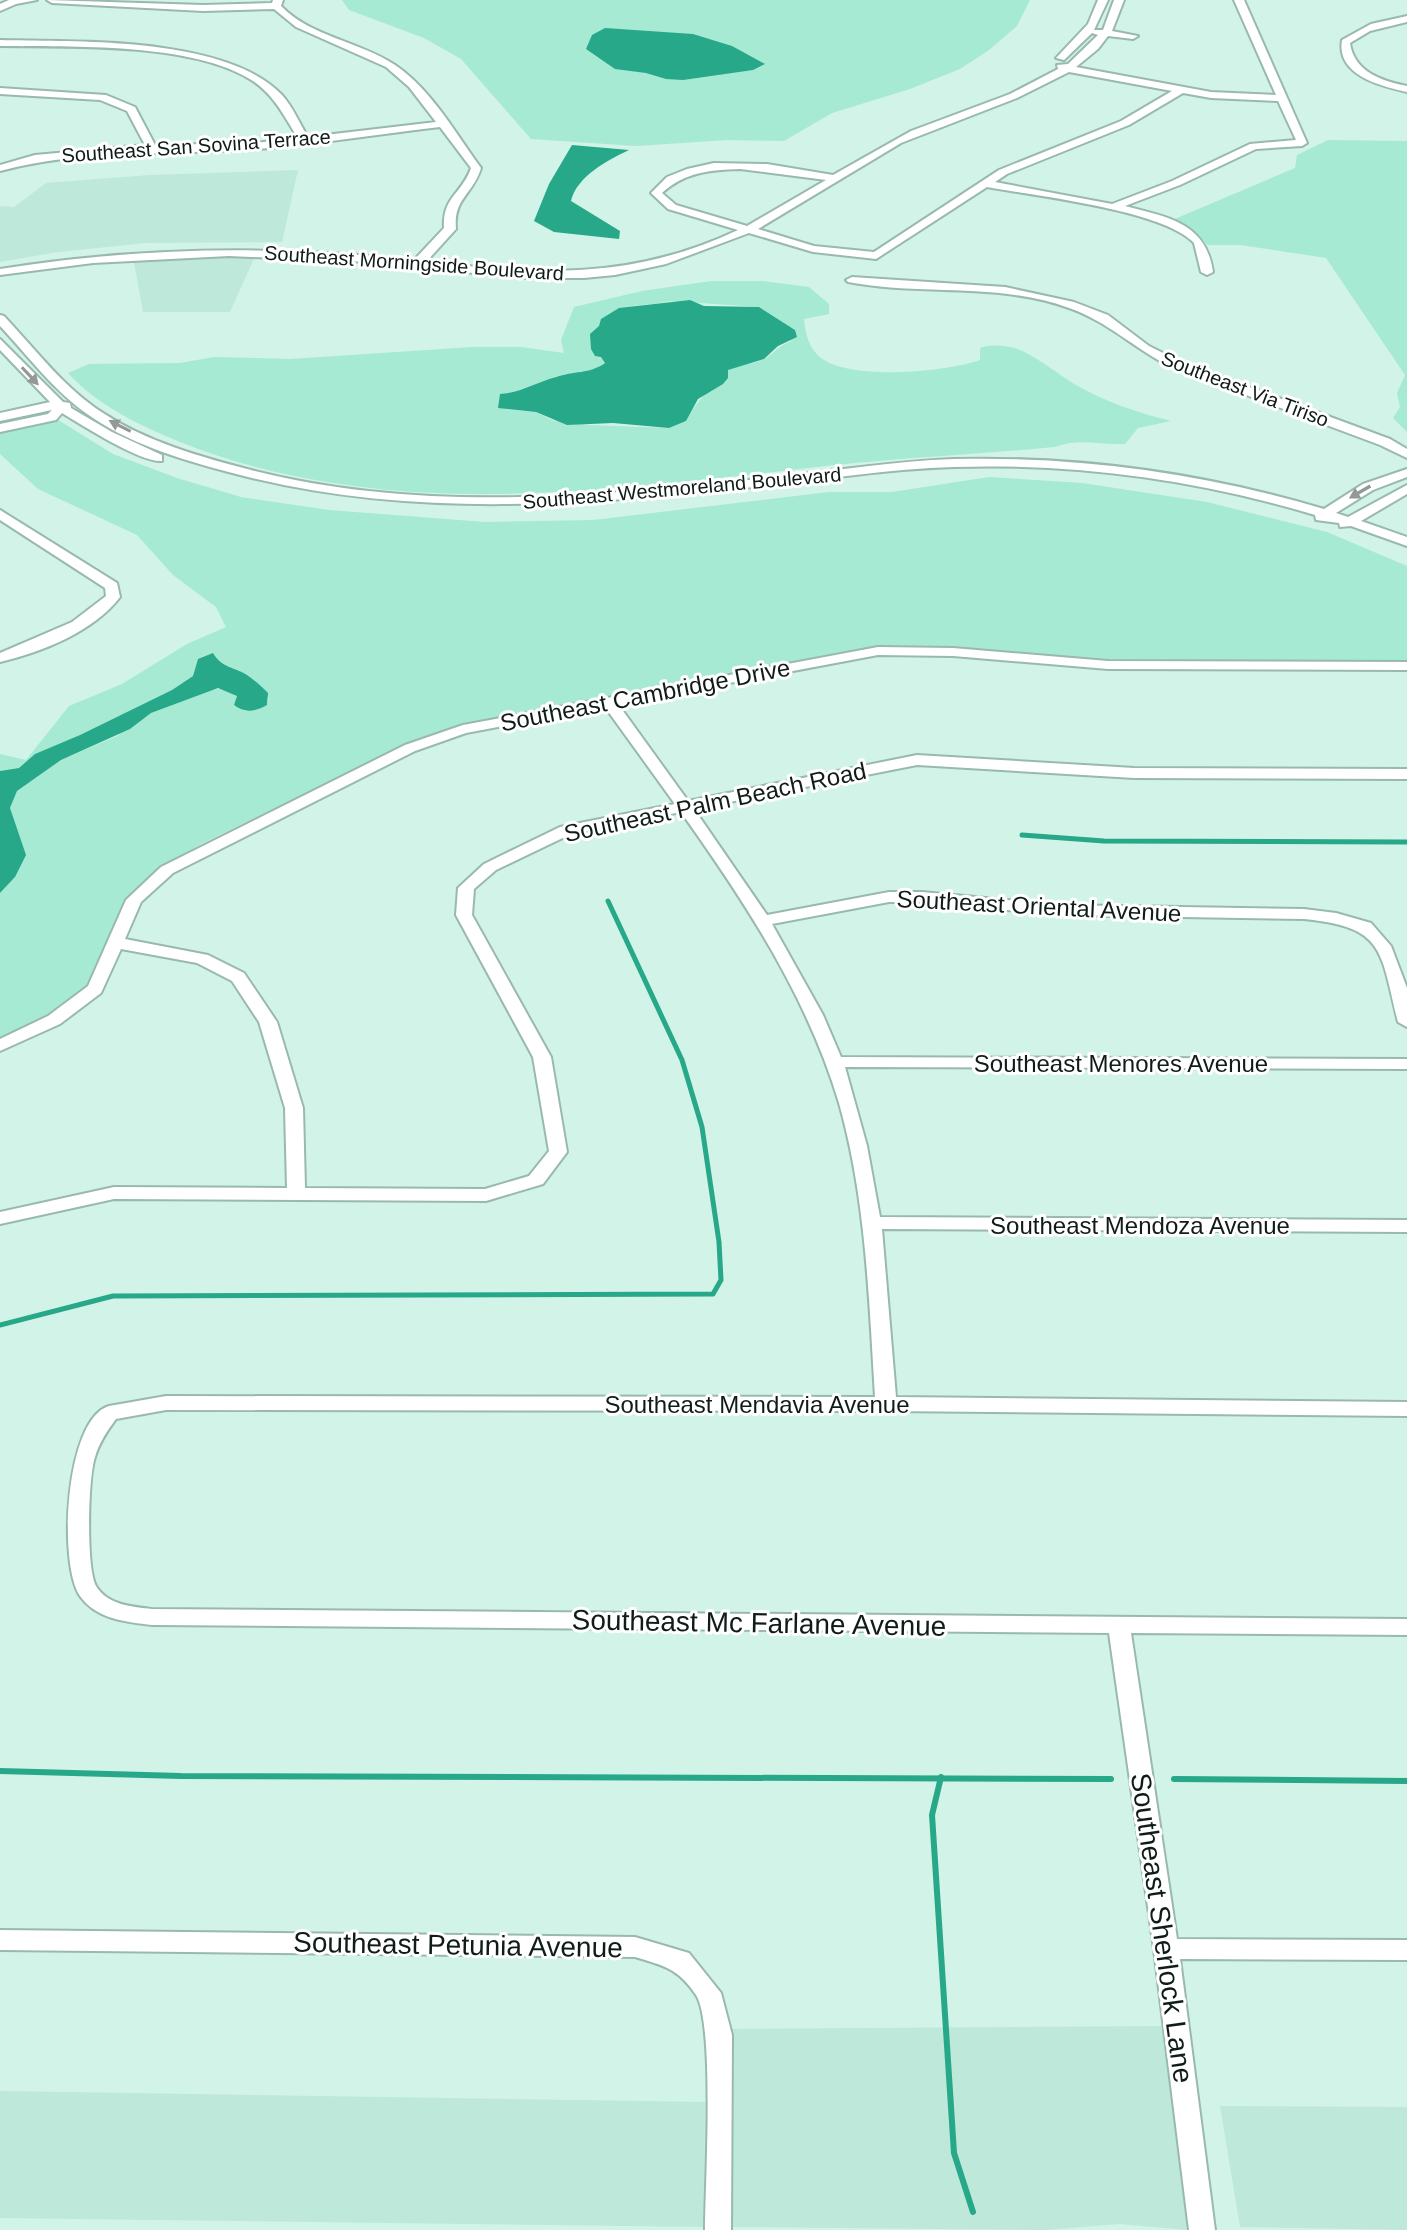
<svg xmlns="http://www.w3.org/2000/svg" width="1407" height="2230" viewBox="0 0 1407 2230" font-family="Arial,sans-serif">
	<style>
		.built { fill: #bee8d9 }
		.green { fill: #a6ead3; fill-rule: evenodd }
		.water { fill: #27a888 }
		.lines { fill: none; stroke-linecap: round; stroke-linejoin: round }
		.stream-far1 { stroke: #27a888; stroke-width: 5 }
		.stream { stroke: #27a888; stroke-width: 6 }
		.minor-casing { stroke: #99b9ad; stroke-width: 4 }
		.minor { fill: #fff; fill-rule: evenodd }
		.oneway { fill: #939997 }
		.labels { text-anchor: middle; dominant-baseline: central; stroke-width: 6; stroke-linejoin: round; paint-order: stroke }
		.far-street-label { font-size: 20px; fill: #101c17; stroke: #fff }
		.street-label { font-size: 24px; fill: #101c17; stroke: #fff }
		.near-street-label { font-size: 28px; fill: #101c17; stroke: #fff }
	</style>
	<rect width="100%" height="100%" fill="#d2f3e7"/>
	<g class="built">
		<path d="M 298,170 L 282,242 L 146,243 L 58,252 L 0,262 L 0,206 L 14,207 L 46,183 L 150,175 Z"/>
		<path d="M 256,254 L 230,312 L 143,312 L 133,257 Z"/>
		<path d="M 1163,2026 L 1188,2230 L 1119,2224 L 1047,2230 L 731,2227 L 731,2029 Z"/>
		<path d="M 0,2091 L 705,2102 L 704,2227 L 0,2218 Z"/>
		<path d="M 1220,2106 L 1407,2107 L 1407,2230 L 1240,2227 Z"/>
	</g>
	<g class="green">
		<path d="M 342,0 L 1030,0 L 1017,26 L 989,50 L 960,69 L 910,89 L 832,113 L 784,141 L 727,140 L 636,146 L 531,139 L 461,59 L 424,38 L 349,10 Z"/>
		<path d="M 1328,140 L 1407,141 L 1407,432 L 1393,418 L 1400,407 L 1397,393 L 1405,375 L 1326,258 L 1241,245 L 1207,245 L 1194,231 L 1170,221 L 1295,168 L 1297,155 Z"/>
		<path d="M 711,281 L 762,281 L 809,287 L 829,304 L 829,314 L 804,319 C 805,333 809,349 821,358 C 851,381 946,372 980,360 L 980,348 C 990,344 1006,345 1017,349 C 1035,355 1059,375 1076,385 C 1105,402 1139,413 1171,421 L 1138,428 L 1125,444 C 1100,445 1077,438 1055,447 C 972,455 891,458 808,468 C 600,492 381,522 180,442 C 139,425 98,406 68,373 L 89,364 L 180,363 L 214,357 L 290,359 L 473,347 L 521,347 L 564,353 L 561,340 L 574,307 L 642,291 ZM 670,301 L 759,307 L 795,330 L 791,341 C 780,345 775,352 766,358 C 755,365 740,363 730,369 C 720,375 690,410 686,421 L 669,428 L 589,425 L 552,420 L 536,412 L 505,409 L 505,394 C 522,390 536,384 552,378 C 571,371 590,375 606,362 L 601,357 L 613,313 C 627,303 652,306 670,301 Z"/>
		<path d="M 47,413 L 113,454 L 177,478 L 241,497 L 329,510 L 485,522 L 593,520 L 829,492 L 892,492 L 989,477 L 1082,483 L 1207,502 L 1327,532 L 1407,566 L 1407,661 L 1107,660 L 953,648 L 877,647 L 461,725 L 405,745 L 203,843 L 160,868 L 127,898 L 87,987 L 49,1016 L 0,1039 L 0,893 L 15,877 L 10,808 L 17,791 L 61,760 L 117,736 L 151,713 L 209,690 L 224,688 L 237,696 L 234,705 L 245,711 L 267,705 L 269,699 C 255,674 231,676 216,658 L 197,664 L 193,676 L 172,690 L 80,735 L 36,754 L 19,768 L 0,771 L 0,754 L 26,760 L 69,706 L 122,684 L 187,644 L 226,627 L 216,607 L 173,575 L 137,535 L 38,489 L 0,454 L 0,425 Z"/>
	</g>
	<g class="water">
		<path d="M 605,28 L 693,34 L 732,46 L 765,64 L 753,70 L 683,80 L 666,79 L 646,73 L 615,69 L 586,49 L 592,35 Z"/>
		<path d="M 572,145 L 629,150 C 608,160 577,176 571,201 L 620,231 L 619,239 L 554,232 L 534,221 L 549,184 Z"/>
		<path d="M 690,300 L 704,306 L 759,307 L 795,330 L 797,337 L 778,346 L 764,359 L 728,370 L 728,378 L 723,384 L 698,399 L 686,421 L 669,428 L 613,423 L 567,425 L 536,412 L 498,408 L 500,394 C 520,393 537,382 556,377 C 573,371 590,374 605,363 L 601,357 L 595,356 L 591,349 L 590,334 L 599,326 L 601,319 L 619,308 Z"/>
		<path d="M 213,653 C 222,668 234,667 247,675 C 254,680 262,687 268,693 L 267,705 C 256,711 245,714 234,705 L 237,696 L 218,688 L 151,713 L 130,729 L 61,760 L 17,791 L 10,808 L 26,855 L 15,877 L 0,893 L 0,771 L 19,768 L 35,754 L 80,735 L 172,690 L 193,676 L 198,659 Z"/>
	</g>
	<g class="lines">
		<g class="stream-far1">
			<path d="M 1022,835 L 1104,841 L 1407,842"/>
			<path d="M 0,1325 L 113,1296 L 713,1294 L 721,1280 L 719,1242 L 702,1127 L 682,1060 L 608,901"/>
		</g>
		<g class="stream">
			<path d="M 0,1771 L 181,1776 L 1111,1779"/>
			<path d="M 941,1777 L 932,1815 L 954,2153 L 973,2212"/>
			<path d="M 1174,1779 L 1407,1781"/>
		</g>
		<defs>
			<g id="minor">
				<path d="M 9,0 L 37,0 L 16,4 L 0,11 L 0,4 Z"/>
				<path d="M 47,0 L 203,5 L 272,3 L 273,0 L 283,0 L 281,6 C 311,37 359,41 395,65 C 431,89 456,134 481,168 C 473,195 453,198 456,229 L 426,262 C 541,274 629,281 738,230 L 668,209 L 651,193 L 667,177 L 687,169 L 714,163 L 767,164 L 833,175 L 911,131 L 1010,94 L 1058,69 L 1057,65 L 1068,64 L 1098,35 L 1092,33 L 1064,60 L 1056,58 L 1088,24 L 1098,0 L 1108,0 L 1094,30 L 1103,30 L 1114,0 L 1124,0 L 1112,31 L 1138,36 L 1133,39 L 1108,36 L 1098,49 L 1076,67 L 1211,92 L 1276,95 L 1234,0 L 1244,0 L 1307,143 L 1302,146 L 1256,149 L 1180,185 L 1125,206 C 1167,217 1206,222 1213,272 L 1207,275 L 1201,272 L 1194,243 C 1163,210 1035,196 987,187 L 876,259 L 813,252 L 749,233 L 666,264 L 615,275 L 584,278 L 522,278 L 368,262 L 229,256 L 93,263 L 0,275 L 0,269 C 138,247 276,245 414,260 L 444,228 C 442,197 462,194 471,168 L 440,127 C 379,134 318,144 257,149 C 169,156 87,148 0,171 L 0,165 L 35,155 L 145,145 L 127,111 L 100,100 L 0,94 L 0,88 L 106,95 L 135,107 L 155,145 L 255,143 L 298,138 C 284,116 275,96 253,81 C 193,42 70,47 0,46 L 0,40 C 77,42 226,36 282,95 C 293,107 299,123 308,137 L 436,122 L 409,87 L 386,67 L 296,27 L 274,9 L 203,11 L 52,3 ZM 1069,72 L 1172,91 L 1121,121 L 999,170 L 874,252 L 814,246 L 758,229 L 901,143 L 1017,98 ZM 1183,93 L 1211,98 L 1278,101 L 1296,140 L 1250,144 L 1172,181 L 1112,204 L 995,182 L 1007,174 L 1129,125 ZM 740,169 L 826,180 L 747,226 L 676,205 L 662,193 C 685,172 710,170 740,169 Z"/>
				<path d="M 1407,16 L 1407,22 L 1370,31 L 1350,43 C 1354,72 1382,81 1407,86 L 1407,92 C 1380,86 1336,75 1342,40 L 1371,24 Z"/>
				<path d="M 852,277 L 1005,287 L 1074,302 L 1108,315 L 1149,346 L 1179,361 L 1390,439 L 1407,449 L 1407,458 L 1380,445 L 1171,367 C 1135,349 1107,321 1069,308 C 998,282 921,296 848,282 L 846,280 Z"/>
				<path d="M 0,315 L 4,316 C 36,350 64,388 103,413 C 147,442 201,457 251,470 C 423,514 601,496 775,477 C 835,471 894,461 954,459 C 1079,456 1204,473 1324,509 L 1363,484 L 1407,469 L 1407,477 L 1373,490 L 1336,513 L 1348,517 L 1407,485 L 1407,494 L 1361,521 L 1407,537 L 1407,546 L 1351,526 L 1340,527 L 1339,523 L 1316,520 L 1315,515 C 1199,480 1076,463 954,467 C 890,469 826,479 762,486 C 587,505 412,519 240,475 C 190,462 136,447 93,418 C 56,394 30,358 0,326 Z"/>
				<path d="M 0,339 L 63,402 L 70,403 L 71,408 L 112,432 L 162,455 L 162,461 C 141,463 82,425 62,413 L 56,420 L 0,432 L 0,424 L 48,414 L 52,410 L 0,421 L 0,413 L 50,402 L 0,350 Z"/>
				<path d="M 0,510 L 117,583 L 120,597 C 93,632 42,652 0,662 L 0,653 L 72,622 L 106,596 L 105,588 L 0,520 Z"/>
				<path d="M 878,647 L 953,648 L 1108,661 L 1407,662 L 1407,670 L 1108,669 L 953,656 L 878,655 L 618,704 L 688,801 L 917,755 L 1134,768 L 1407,769 L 1407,779 L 1134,778 L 917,765 L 694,809 L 767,915 L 889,892 L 922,892 L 1059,905 L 1304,909 L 1336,913 L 1371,923 L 1391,946 L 1407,988 L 1407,1027 L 1398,1022 C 1380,951 1386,927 1304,919 L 1059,915 L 922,902 L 889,902 L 772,924 L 823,1015 L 841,1057 L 1407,1059 L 1407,1069 L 845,1067 L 867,1146 L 880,1217 L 1407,1220 L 1407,1232 L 882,1229 L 896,1397 L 1407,1402 L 1407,1416 L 886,1411 L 166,1410 L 116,1419 C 107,1431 99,1443 95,1457 C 88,1479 86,1567 96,1586 C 107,1605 133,1607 152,1609 L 1407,1619 L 1407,1635 L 1131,1633 L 1177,1939 L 1407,1940 L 1407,1960 L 1180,1959 L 1215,2230 L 1189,2230 L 1154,1949 L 1109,1633 L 152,1625 C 126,1622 96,1619 80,1596 C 58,1564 65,1419 109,1406 L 166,1396 L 875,1397 C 869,1299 866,1198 839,1103 C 807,996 745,902 681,812 L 571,834 L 496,870 L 474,889 L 472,915 L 551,1057 L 567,1152 L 543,1184 L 486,1201 L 114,1199 L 0,1224 L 0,1212 L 114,1187 L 287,1188 L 285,1108 L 259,1022 L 232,981 L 197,963 L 121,949 L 101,993 L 60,1024 L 0,1051 L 0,1039 L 48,1016 L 88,986 L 126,900 L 161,867 L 405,745 L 463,725 ZM 605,707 L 675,804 L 560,827 L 484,864 L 458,888 L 456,915 L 533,1057 L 549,1151 L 529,1176 L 485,1189 L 305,1188 L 303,1108 L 277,1022 L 244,973 L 208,955 L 125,939 L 141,902 L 173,873 L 415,751 L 466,733 Z"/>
				<path d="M 0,1930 L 635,1937 L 689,1953 L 721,1993 L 732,2035 L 731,2230 L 705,2230 C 705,2187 715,2024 696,1995 C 678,1968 664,1966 635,1957 L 0,1950 Z"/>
			</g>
		</defs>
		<use href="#minor" class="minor-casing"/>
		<use href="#minor" class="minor"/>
	</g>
	<defs><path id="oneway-solid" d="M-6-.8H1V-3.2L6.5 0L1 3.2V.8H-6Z" transform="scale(2)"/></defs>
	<g class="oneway">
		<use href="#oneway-solid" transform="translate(30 376) rotate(47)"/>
		<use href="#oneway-solid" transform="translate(120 426) rotate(-153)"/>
		<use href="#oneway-solid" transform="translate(1360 492) rotate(150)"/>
	</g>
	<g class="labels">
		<g class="far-street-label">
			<text transform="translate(196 146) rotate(-4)">Southeast San Sovina Terrace</text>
			<text transform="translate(414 263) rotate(4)">Southeast Morningside Boulevard</text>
			<text transform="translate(1245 389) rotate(21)">Southeast Via Tiriso</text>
			<text transform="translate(682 488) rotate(-5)">Southeast Westmoreland Boulevard</text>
		</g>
		<g class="street-label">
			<text transform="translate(645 695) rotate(-11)">Southeast Cambridge Drive</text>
			<text transform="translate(715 802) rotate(-12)">Southeast Palm Beach Road</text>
			<text transform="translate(1039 906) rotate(3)">Southeast Oriental Avenue</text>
			<text x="1121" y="1063">Southeast Menores Avenue</text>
			<text x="1140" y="1225">Southeast Mendoza Avenue</text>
			<text x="757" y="1404">Southeast Mendavia Avenue</text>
		</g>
		<g class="near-street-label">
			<text transform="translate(759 1623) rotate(1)">Southeast Mc Farlane Avenue</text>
			<text transform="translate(1162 1928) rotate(82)">Southeast Sherlock Lane</text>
			<text transform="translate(458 1945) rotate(1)">Southeast Petunia Avenue</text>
		</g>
	</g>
</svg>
